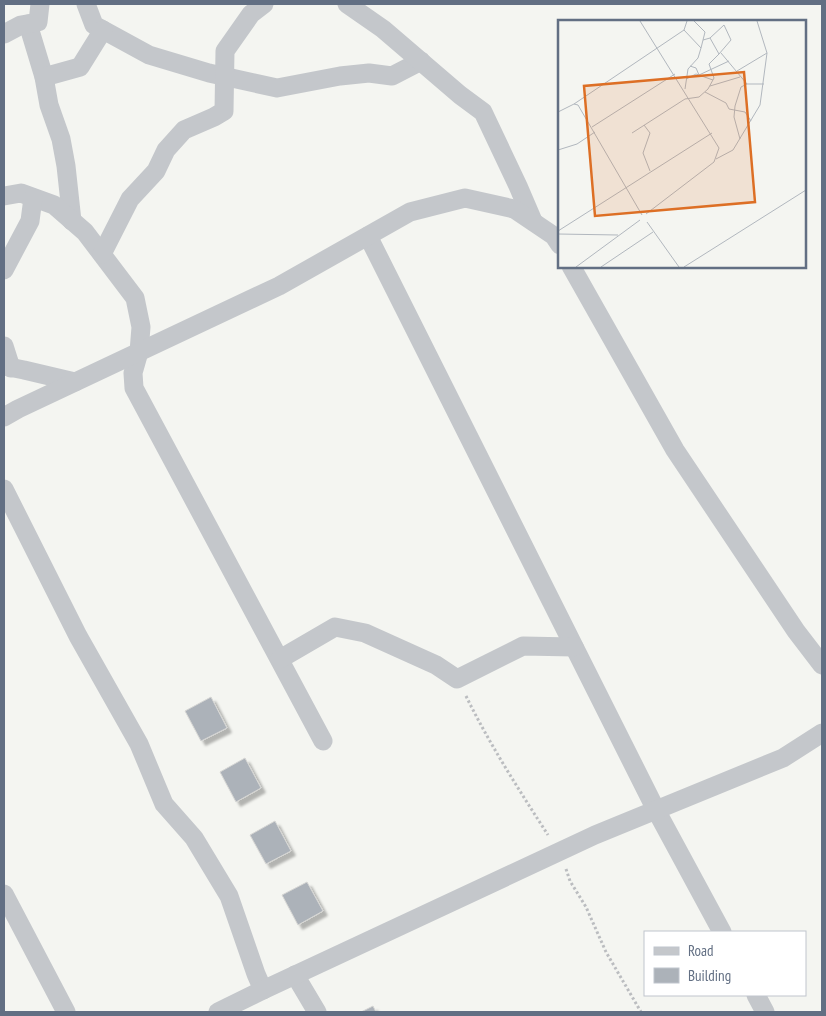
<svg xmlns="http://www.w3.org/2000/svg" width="826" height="1016" viewBox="0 0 826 1016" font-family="'PT Sans Narrow',sans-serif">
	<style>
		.building { fill: #acb2b9; stroke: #d6d6d4; filter: url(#shadow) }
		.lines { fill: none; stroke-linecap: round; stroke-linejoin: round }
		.path { stroke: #bbbdc0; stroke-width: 3; stroke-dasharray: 2.5 2.5; stroke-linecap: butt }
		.minor { stroke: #c4c7cb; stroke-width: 19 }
		.inset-road { fill: none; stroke: #b1b7be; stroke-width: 1 }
		.view { fill: #dd6f25; fill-opacity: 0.15; stroke: #dd6f25; stroke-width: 2.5 }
		.inset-edge { fill: none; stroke: #626f83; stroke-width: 2.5 }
	</style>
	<defs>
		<filter id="shadow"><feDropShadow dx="4.5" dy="4.5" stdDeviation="1" flood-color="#0004"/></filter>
	</defs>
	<rect width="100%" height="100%" fill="#f4f5f1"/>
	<g class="building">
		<path d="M 211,697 L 227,728 L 201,741 L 185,711 Z"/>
		<path d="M 245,758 L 261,788 L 236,802 L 220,772 Z"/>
		<path d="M 275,821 L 291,851 L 266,864 L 250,835 Z"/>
		<path d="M 307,882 L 323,911 L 298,925 L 282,895 Z"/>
		<path d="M 373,1006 L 376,1012 L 361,1012 Z"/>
	</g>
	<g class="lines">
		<g class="path">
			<path d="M 466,696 C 490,745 519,790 548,835"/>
			<path d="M 566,869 L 570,881 L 586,907 L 606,952 L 641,1012"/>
		</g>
		<g class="minor">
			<path d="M 86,4 L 94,25 L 149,55 L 209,73 L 277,88 L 340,76 L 369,73 L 392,76 L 421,61"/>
			<path d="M 347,4 L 383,29 L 460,95 L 483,112 L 518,186 L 533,221"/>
			<path d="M 28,24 L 44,77 L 49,105 L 61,139 L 66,166 L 72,221"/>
			<path d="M 4,34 L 21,25 L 38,22 L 40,4"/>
			<path d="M 44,77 L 80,67 L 103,30"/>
			<path d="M 4,196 L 21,193 L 54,205 L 85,232 L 135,298 L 141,327 L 139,352 L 133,373 L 134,388 L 323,741"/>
			<path d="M 368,236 L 656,810 L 722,932"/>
			<path d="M 102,254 L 130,199 L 156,171 L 166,150 L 184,130 L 214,117 L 224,111 L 225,51 L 251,14 L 264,4"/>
			<path d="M 571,266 L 675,450 L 796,631 L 822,665"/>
			<path d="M 4,270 L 30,221 L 33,198"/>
			<path d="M 4,346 L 11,368"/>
			<path d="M 4,366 L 24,370 L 75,382"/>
			<path d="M 4,417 L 18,409 L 279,286 L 410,212 L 465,198 L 514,209 L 554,236 L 560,245"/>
			<path d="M 4,489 L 78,636 L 139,744 L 164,804 L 194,838 L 229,896 L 256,974 L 263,990"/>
			<path d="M 280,659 L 335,627 L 365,633 L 436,665 L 457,679 L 523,646 L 574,647"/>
			<path d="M 4,894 L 66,1012"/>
			<path d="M 295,975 L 317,1012"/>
			<path d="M 756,995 L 765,1012"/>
			<path d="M 218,1012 L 263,990 L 595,835 L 783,758 L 822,733"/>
		</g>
	</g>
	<g transform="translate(558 20)">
		<rect width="248" height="248" fill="#f4f5f1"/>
		<path class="inset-road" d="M 82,1 L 161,128 L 156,142 L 88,194M 129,1 L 126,10 L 143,28 L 147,12 L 136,1M 152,18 L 166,5 L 173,20 L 161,34M 163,33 L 189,64 L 206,64M 132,46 L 138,48 L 141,55 L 171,41M 179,51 L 209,33M 128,59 L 138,54 L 155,60M 152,66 L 182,57M 127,69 L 130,49 L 140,38 L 143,28M 147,72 L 168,83 L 171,89 L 187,92 L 193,101M 16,84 L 126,10M 0,92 L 16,84 L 20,85 L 84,195M 86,105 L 92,113 L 85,133 L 92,151M 34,107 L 117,54M 74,113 L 127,79 L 141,77 L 150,69 L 156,58 L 151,44 L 161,34 L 152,18 L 145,20M 182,119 L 176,97 L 177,86 L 183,67 L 189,64M 0,130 L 19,124 L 37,112M 158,139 L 175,130 L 202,85 L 209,33 L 199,1M 89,202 L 121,247M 0,211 L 154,113M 0,214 L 60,215M 18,247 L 82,200M 43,247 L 95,212M 126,247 L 248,170"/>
		<path class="view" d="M 186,52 L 197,182 L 37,196 L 26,66 Z"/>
		<rect width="248" height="248" class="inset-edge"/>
	</g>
	<rect width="826" height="1016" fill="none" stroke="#626f83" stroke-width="10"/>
	<rect x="644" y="931" width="162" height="65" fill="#ffffff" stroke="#c0c5cd"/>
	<rect x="654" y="947" width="25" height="8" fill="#c4c7cb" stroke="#c0c5cd"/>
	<text x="688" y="956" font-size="15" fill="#626f83">Road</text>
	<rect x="654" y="968" width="25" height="15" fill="#acb2b9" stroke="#c0c5cd"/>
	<text x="688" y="981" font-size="15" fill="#626f83">Building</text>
</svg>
